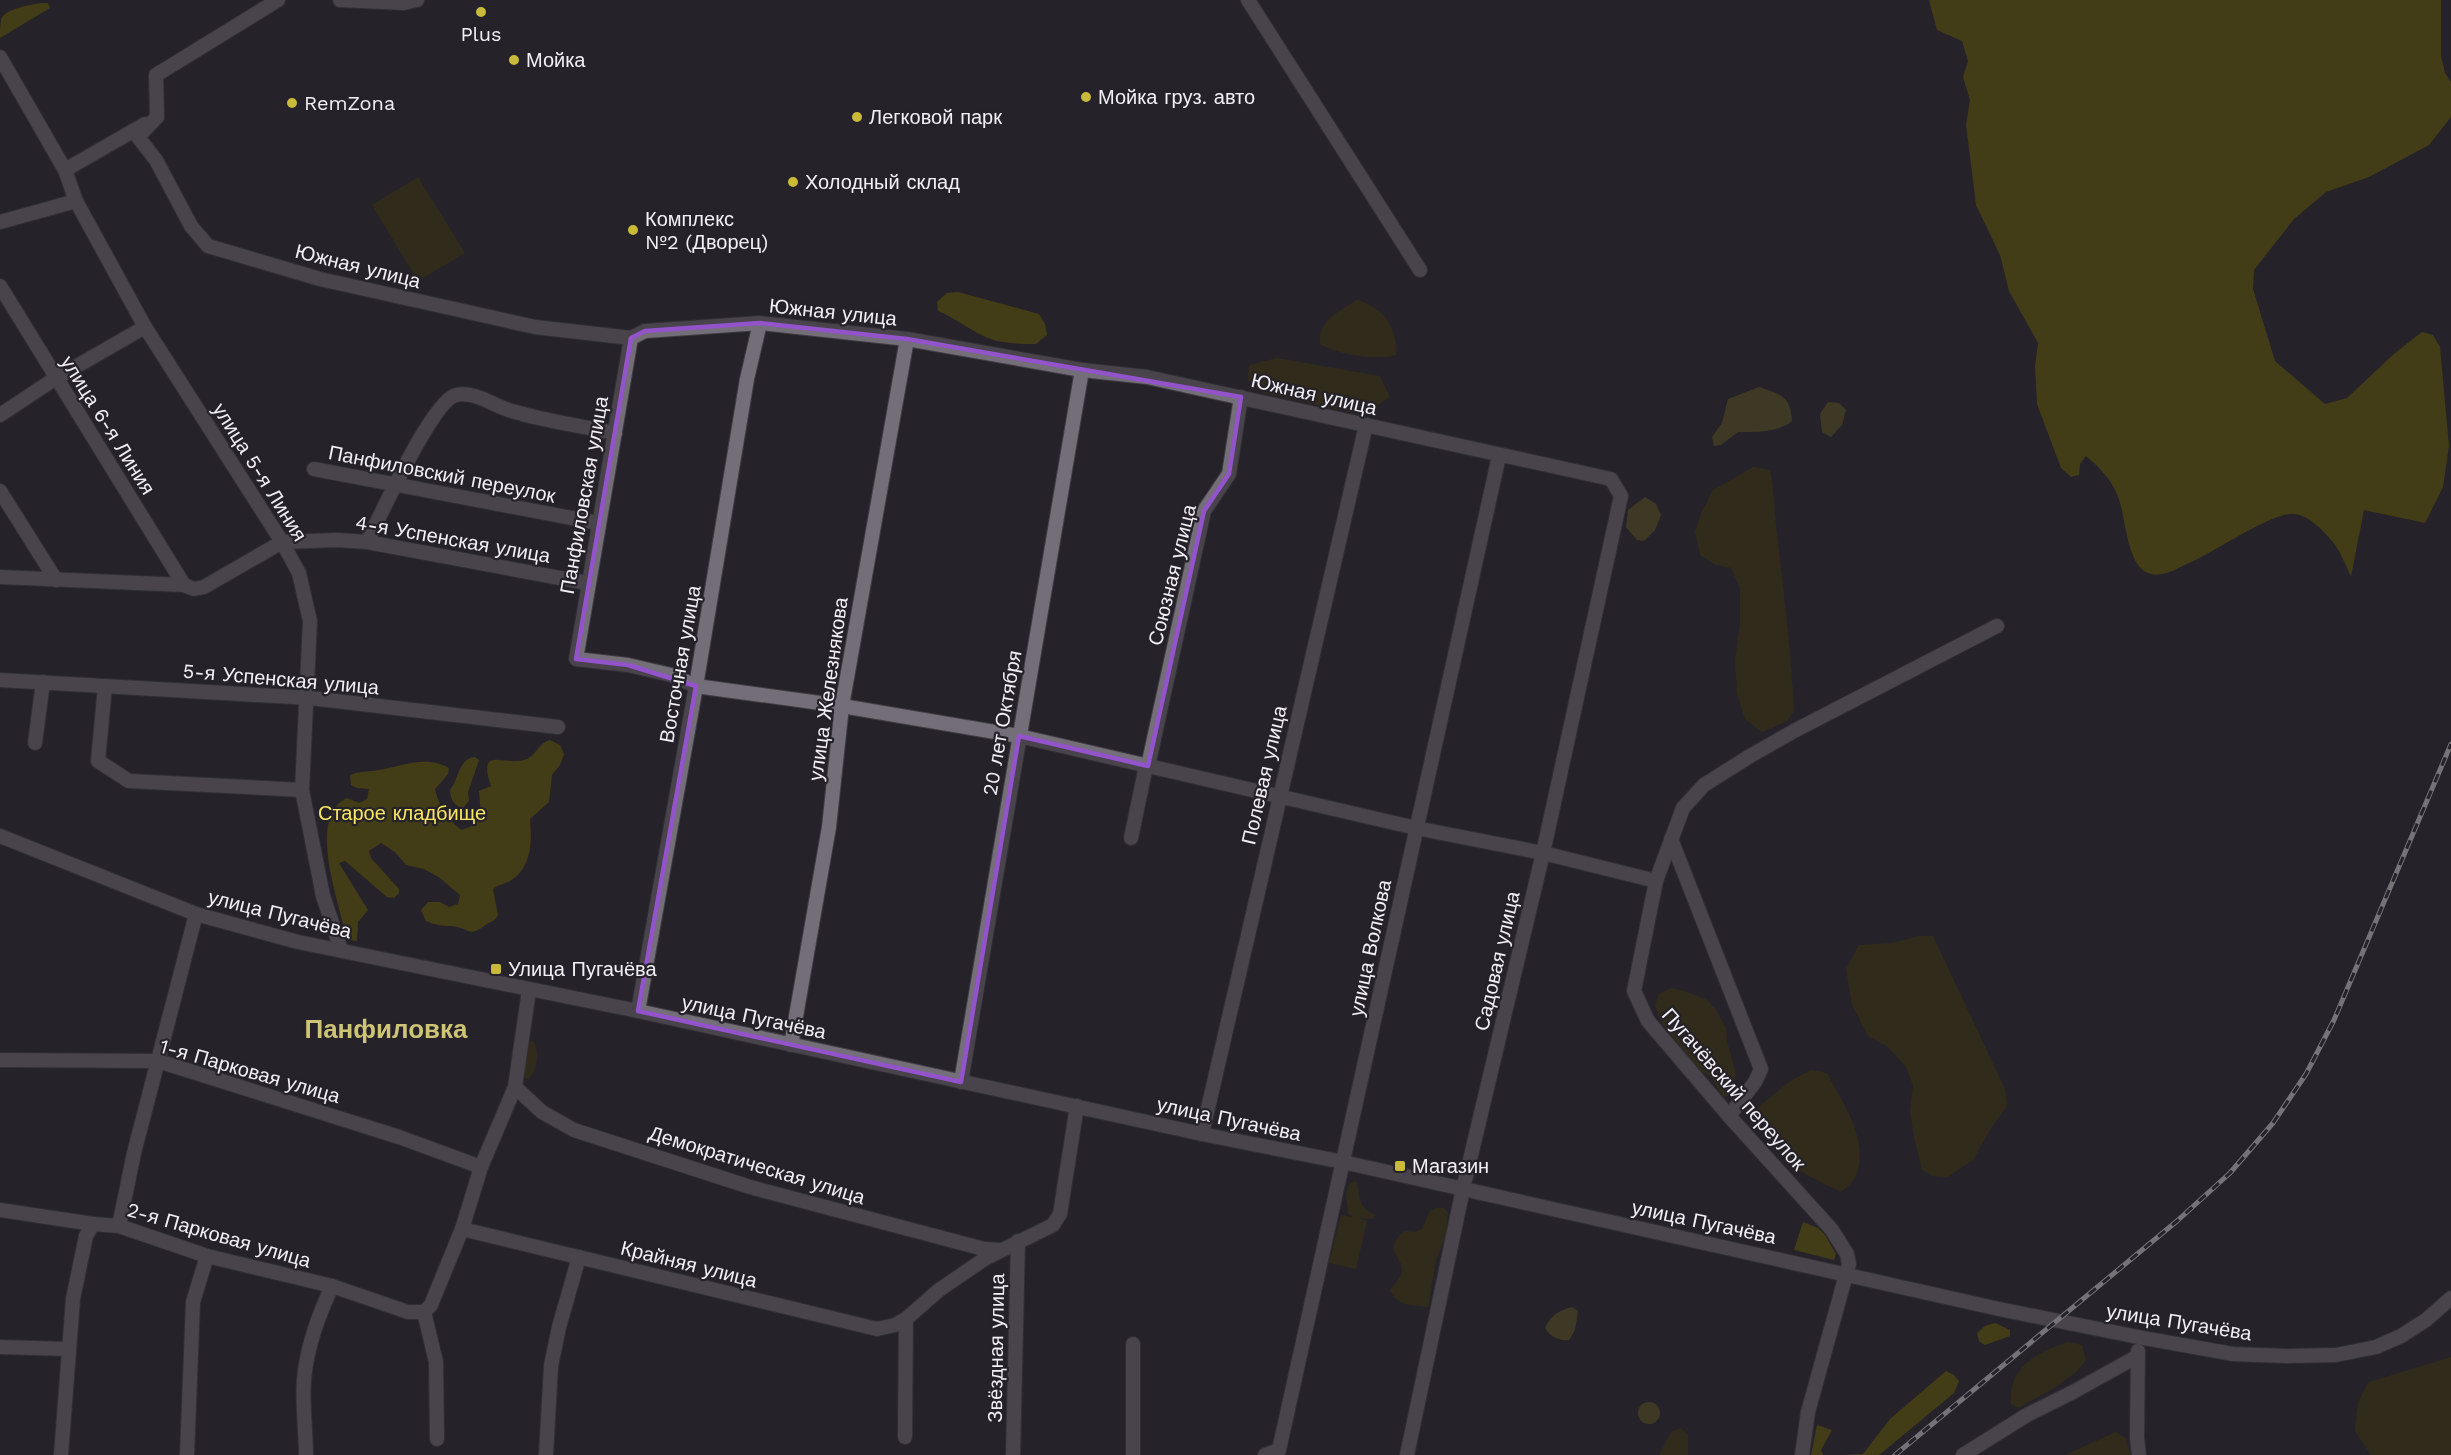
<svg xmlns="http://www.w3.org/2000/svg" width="2451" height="1455" viewBox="0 0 2451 1455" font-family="'Work Sans',sans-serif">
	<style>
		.green { fill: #3c3708 }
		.forest { fill: #655c00 }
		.water { fill: #5c5620 }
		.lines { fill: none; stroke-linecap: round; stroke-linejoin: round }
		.minor-casing { stroke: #413d44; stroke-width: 16 }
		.minor { stroke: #736e77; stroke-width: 14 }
		.rail-casing { stroke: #d5d3d8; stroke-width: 5 }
		.rail { stroke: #262229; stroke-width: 3; stroke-dasharray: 9; stroke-linecap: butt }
		.marked { fill: none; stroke: #9353ca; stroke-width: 4.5; stroke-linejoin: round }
		.poi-dot { fill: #c9ba3a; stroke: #262229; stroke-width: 2 }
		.labels { text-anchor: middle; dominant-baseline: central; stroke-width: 4.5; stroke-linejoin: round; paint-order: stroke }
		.poi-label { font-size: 20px; fill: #f2f0f5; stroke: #262229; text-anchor: start }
		.street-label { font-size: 20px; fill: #f2f0f5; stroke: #262229 }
		.park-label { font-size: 20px; fill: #f7e760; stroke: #262229 }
		.district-label { font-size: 26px; font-weight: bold; fill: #cdc476; stroke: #262229 }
	</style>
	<rect width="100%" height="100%" fill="#262229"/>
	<g class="green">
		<path d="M 418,177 L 465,253 L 418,281 L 372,205 Z"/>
		<path d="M 1357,300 C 1383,307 1398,328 1396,355 C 1377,361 1336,354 1320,344 C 1317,320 1340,311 1357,300 Z"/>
		<path d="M 1277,358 L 1380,376 L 1390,397 L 1372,409 L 1353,413 L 1260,392 L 1248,380 L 1249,365 Z"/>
		<path d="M 1753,467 L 1770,470 C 1774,489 1774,507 1776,525 C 1783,587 1791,649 1794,711 L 1787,721 L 1762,732 L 1745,719 L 1737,694 L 1735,660 L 1740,624 L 1740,588 L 1731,568 L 1716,565 L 1700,555 L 1695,531 L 1702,511 L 1713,490 Z"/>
		<path d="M 1919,936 L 1933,936 L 2005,1089 L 2007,1106 L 1991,1128 L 1973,1160 L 1948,1177 L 1933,1176 L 1922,1170 L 1914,1137 L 1910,1111 L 1913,1085 L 1906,1067 L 1887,1046 L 1868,1036 L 1852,1005 L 1846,969 L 1859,945 L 1892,943 Z"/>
		<path d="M 1671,988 L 1685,991 L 1707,1000 L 1716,1010 L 1726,1028 L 1727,1041 L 1736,1074 L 1731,1095 L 1723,1097 L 1710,1076 L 1699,1071 L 1661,1022 L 1655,1005 L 1659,994 Z"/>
		<path d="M 533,1041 C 540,1051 538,1071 528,1079 L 525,1077 C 522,1065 526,1053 529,1042 Z"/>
		<path d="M 1811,1070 L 1827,1073 C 1843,1103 1871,1143 1855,1178 C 1852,1183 1845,1188 1841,1192 C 1795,1170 1772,1159 1758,1107 L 1792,1080 Z"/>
		<path d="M 1354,1181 L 1357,1183 C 1360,1200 1358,1206 1375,1215 L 1373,1219 L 1358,1218 L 1367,1221 L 1356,1269 L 1329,1263 L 1341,1215 L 1353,1217 L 1348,1214 L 1346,1196 L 1348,1185 Z"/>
		<path d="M 1437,1208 L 1444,1208 L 1448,1213 L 1446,1235 L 1436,1260 L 1428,1307 C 1412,1305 1397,1306 1390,1290 L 1402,1274 L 1401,1264 L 1393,1249 L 1397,1238 L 1404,1231 L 1415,1232 L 1422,1229 L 1430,1211 Z"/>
		<path d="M 2068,1342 L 2082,1345 L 2086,1360 L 2076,1372 L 2057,1386 L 2019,1408 L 2011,1404 C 2008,1366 2036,1353 2068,1342 Z"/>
		<path d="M 2451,1357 L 2451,1455 L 2371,1455 L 2355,1431 L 2358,1402 L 2369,1382 Z"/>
		<path d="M 1681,1428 L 1688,1435 L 1688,1455 L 1659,1455 L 1671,1432 Z"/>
		<path d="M 2116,1432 L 2125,1438 L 2131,1455 L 2065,1455 Z"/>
	</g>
	<g class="forest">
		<path d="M 1929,0 L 2441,0 L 2441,56 L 2445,73 L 2451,82 L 2451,117 L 2429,145 L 2369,177 L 2326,192 L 2294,219 L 2254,270 L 2253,289 L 2275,361 L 2325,404 L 2347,398 L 2395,353 L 2422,332 L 2433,335 L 2440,347 L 2449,446 L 2443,487 L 2425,523 L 2364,510 L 2351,576 C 2345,565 2340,549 2331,540 C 2322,529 2305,512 2290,514 C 2266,516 2213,553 2187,564 C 2174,570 2162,578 2148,573 C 2126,565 2126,514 2117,494 C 2110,478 2099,467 2086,456 L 2080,464 L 2079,475 L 2071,477 L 2061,468 L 2037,404 L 2035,366 L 2038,343 L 2009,291 L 2000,255 L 1976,205 L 1966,125 L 1970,100 L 1963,77 L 1968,61 L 1962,41 L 1937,30 Z"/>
		<path d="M 41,3 L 48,3 L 50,8 L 0,38 C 0,32 0,22 2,17 C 9,8 30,5 41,3 Z"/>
		<path d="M 958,292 L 1039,314 L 1045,324 L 1047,335 L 1036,344 C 1025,344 1014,344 1003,342 C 980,339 960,320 938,311 L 937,302 L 947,293 Z"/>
		<path d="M 550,740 L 560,745 L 564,754 L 560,765 L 552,775 L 549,802 L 530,819 C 532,842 532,867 510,881 C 504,884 498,885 493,889 L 498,915 C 495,921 492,921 487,924 C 467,939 472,928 451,926 C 441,926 435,925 426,921 L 421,910 L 428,902 L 440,902 L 449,907 L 458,904 L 460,895 L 440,878 L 424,869 L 406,865 L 395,852 L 381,843 L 369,851 L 371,858 L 399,889 L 399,893 L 394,898 L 387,897 L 345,861 L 339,863 L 368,910 L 358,922 L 357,941 L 350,940 L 345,932 C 338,899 307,816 347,798 L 359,803 L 367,799 L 369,789 L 357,788 L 351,785 L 350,775 C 360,771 368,772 379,770 C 403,766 426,755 449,768 L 448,774 L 435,789 C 439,807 447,818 461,830 L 470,827 L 481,816 L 479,791 L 491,786 C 477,745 504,766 524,760 C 536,757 538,743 550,740 Z"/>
		<path d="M 475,757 L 479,760 L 468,792 L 469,801 L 463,808 C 454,806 450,799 450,790 C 459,779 458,759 475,757 Z"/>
		<path d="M 1803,1222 L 1818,1228 L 1825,1235 L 1836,1254 L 1834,1260 L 1794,1250 Z"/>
		<path d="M 1995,1323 L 2010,1330 L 2010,1336 L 1985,1345 L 1979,1341 L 1977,1333 L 1985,1326 Z"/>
		<path d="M 1946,1371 L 1954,1375 L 1959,1381 L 1954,1393 L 1879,1455 L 1845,1455 L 1863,1454 L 1890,1419 Z"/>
		<path d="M 1817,1425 L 1832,1430 L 1821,1450 L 1823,1455 L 1811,1455 Z"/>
	</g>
	<g class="water">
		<path d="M 1759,387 C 1780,394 1791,396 1792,421 C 1778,433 1755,432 1738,432 L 1721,445 L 1714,446 L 1712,437 L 1722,423 L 1728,399 Z"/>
		<path d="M 1828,402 L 1839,403 L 1846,410 L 1842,425 L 1831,437 L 1822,432 L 1820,414 Z"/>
		<path d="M 1645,497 L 1656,504 L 1661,515 L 1655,530 L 1644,541 L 1637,540 L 1626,527 L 1628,510 Z"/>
		<path d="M 1572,1307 L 1578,1311 L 1575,1330 L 1569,1340 C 1560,1341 1550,1337 1545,1328 C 1551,1315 1558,1311 1572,1307 Z"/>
		<circle cx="1649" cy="1413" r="11"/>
	</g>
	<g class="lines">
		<defs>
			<g id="minor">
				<path d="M 340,0 L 404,3 L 417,0"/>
				<path d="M 1248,0 L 1420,270"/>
				<path d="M 0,57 L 65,170 L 76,201 L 145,327 L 282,542 L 299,573 L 310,621 L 302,790 L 323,896 L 341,950"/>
				<path d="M 157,117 L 138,137 L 156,160 L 191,226 L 208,246 L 320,279 L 535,327 L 631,338 L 645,331 L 760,323 L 907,339 L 1082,370 L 1147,377 L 1611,479 L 1621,496 L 1543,853 L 1463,1189 L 1407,1455"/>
				<path d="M 157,117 L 156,75 L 278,0"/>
				<path d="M 65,170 L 145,124"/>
				<path d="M 0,222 L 76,201"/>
				<path d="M 0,286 L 184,585"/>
				<path d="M 631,338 L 576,659 L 628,665 L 671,675 L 696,686 L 842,706 L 1019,736 L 1416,828 L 1543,853 L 1656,881"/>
				<path d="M 0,415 L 56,378 L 145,327"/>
				<path d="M 314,469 L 598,523"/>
				<path d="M 0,491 L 56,580"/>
				<path d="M 367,542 C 381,515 432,401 456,395 C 477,391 493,406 512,411 C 545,421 581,426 615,433"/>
				<path d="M 0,577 L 184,585 L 194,589 L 204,587 L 282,542 L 338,540 L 367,542 L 587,583"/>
				<path d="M 0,680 L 310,698 L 558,727"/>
				<path d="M 105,686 L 98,761 L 129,781 L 302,790"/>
				<path d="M 35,743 L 43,682"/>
				<path d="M 1148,766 L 1204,511 L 1229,474 L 1241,397"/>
				<path d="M 0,836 L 196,914 L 298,942 L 638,1011 L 1202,1134 L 1343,1162 L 1999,1309 L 2138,1337 L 2233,1354 L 2286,1356 L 2336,1355 L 2376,1347 L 2401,1336 L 2426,1320 L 2451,1298"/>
				<path d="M 1131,838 L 1146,766"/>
				<path d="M 1671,839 L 1761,1069 L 1755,1082 L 1729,1116"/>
				<path d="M 638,1011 L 696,686 L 747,379 L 760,323"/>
				<path d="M 791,1045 L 829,827 L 842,706 L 907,339"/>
				<path d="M 0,1060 L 158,1061 L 399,1137 L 481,1167"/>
				<path d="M 961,1082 L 1082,370"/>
				<path d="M 515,1087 L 542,1112 L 574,1130 L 750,1187 L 984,1249 L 1000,1250"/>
				<path d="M 1202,1134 L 1366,425"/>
				<path d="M 0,1210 L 93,1224 L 119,1226 L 207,1256 L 332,1286 L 408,1312 L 424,1312"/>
				<path d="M 119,1226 L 134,1153 L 196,914"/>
				<path d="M 462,1229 L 877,1329 L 895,1325 L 906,1319 L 939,1290 L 986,1258 L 1053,1225 L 1060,1214 L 1077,1106"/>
				<path d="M 424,1312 L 431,1305 L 435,1295 L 462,1229 L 481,1167 L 515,1087 L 529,990"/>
				<path d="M 424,1312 L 436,1362 L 437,1439"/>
				<path d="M 1133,1344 L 1133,1455"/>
				<path d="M 0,1347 L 67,1349"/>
				<path d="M 2138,1351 L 2137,1438 L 2139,1455"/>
				<path d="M 905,1437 L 906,1319"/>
				<path d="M 61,1455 L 73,1299 L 86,1236 L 93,1224"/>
				<path d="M 187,1455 L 193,1302 L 207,1256"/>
				<path d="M 306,1455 C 306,1430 302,1404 304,1380 C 307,1346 318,1317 332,1286"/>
				<path d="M 546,1455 L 551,1366 L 559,1327 L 579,1257"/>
				<path d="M 1013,1455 L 1018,1241"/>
				<path d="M 1265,1455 L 1279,1450 L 1499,456"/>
				<path d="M 1802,1455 L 1808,1412 L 1849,1264 L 1847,1254 L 1832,1230 L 1729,1116 L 1648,1021 L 1634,991 L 1656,881 L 1683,808 L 1704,785 L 1750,756 L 1794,731 L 1997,626"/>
				<path d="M 1963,1455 L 2027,1415 L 2073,1392 L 2138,1356"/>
			</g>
		</defs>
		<use href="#minor" class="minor-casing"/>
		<use href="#minor" class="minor"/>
		<defs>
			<path id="rail" d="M 1895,1455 L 2177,1221 L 2230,1173 L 2273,1123 L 2306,1074 L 2334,1020 L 2451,744"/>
		</defs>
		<use href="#rail" class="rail-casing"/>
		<use href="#rail" class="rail"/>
	</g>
	<path d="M0 0H2451V1455H0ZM 760,323 L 907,339 L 1241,397 L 1229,474 L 1204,511 L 1148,766 L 1019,736 L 961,1082 L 638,1011 L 696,686 L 628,665 L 576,659 L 631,338 L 645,331 Z" fill="#262229" fill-opacity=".55" fill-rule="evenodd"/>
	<path class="marked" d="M 760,323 L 907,339 L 1241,397 L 1229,474 L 1204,511 L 1148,766 L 1019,736 L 961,1082 L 638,1011 L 696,686 L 628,665 L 576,659 L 631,338 L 645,331 Z"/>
	<g class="poi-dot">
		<circle cx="481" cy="12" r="6"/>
		<circle cx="514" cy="60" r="6"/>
		<circle cx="1086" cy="97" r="6"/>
		<circle cx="292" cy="103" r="6"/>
		<circle cx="857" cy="117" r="6"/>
		<circle cx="793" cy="182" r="6"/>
		<circle cx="633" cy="230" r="6"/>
		<rect x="490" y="963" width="12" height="12" rx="3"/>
		<rect x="1394" y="1160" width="12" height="12" rx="3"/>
	</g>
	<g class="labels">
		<g class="poi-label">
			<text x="481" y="34" text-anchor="middle">Plus</text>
			<text x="526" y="60">Мойка</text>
			<text x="1098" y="97">Мойка груз. авто</text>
			<text x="304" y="103">RemZona</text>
			<text x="869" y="117">Легковой парк</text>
			<text x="805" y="182">Холодный склад</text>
			<text x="645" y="219">Комплекс<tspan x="645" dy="23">№2 (Дворец)</tspan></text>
			<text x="508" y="969">Улица Пугачёва</text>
			<text x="1412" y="1166">Магазин</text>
		</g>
		<g class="street-label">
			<text transform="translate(358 266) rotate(14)">Южная улица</text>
			<text transform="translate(833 312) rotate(6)">Южная улица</text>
			<text transform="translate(1314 394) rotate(13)">Южная улица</text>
			<text transform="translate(108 425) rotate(58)">улица 6-я Линия</text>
			<text transform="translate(260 472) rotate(58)">улица 5-я Линия</text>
			<text transform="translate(442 474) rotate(11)">Панфиловский переулок</text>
			<text transform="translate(584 495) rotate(-80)">Панфиловская улица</text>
			<text transform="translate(453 539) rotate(10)">4-я Успенская улица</text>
			<text transform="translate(1172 575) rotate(-76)">Союзная улица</text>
			<text transform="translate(680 664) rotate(-80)">Восточная улица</text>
			<text transform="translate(281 679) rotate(5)">5-я Успенская улица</text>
			<text transform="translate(828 689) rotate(-82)">улица Железнякова</text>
			<text transform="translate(1002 723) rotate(-80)">20 лет Октября</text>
			<text transform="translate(1264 775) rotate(-77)">Полевая улица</text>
			<text transform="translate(280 914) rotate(14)">улица Пугачёва</text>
			<text transform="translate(1370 948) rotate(-78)">улица Волкова</text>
			<text transform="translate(1497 961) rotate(-77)">Садовая улица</text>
			<text transform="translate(754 1017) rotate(12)">улица Пугачёва</text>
			<text transform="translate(250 1071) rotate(16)">1-я Парковая улица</text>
			<text transform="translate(1734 1089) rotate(49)">Пугачёвский переулок</text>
			<text transform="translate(1229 1119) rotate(12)">улица Пугачёва</text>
			<text transform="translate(757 1165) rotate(17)">Демократическая улица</text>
			<text transform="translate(1704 1222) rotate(12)">улица Пугачёва</text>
			<text transform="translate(219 1235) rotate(16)">2-я Парковая улица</text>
			<text transform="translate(689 1264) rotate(14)">Крайняя улица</text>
			<text transform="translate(2179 1322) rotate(9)">улица Пугачёва</text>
			<text transform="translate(996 1348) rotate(-89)">Звёздная улица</text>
		</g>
		<g class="park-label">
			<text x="402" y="813">Старое кладбище</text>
		</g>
		<g class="district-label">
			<text x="386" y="1029">Панфиловка</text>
		</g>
	</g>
</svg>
